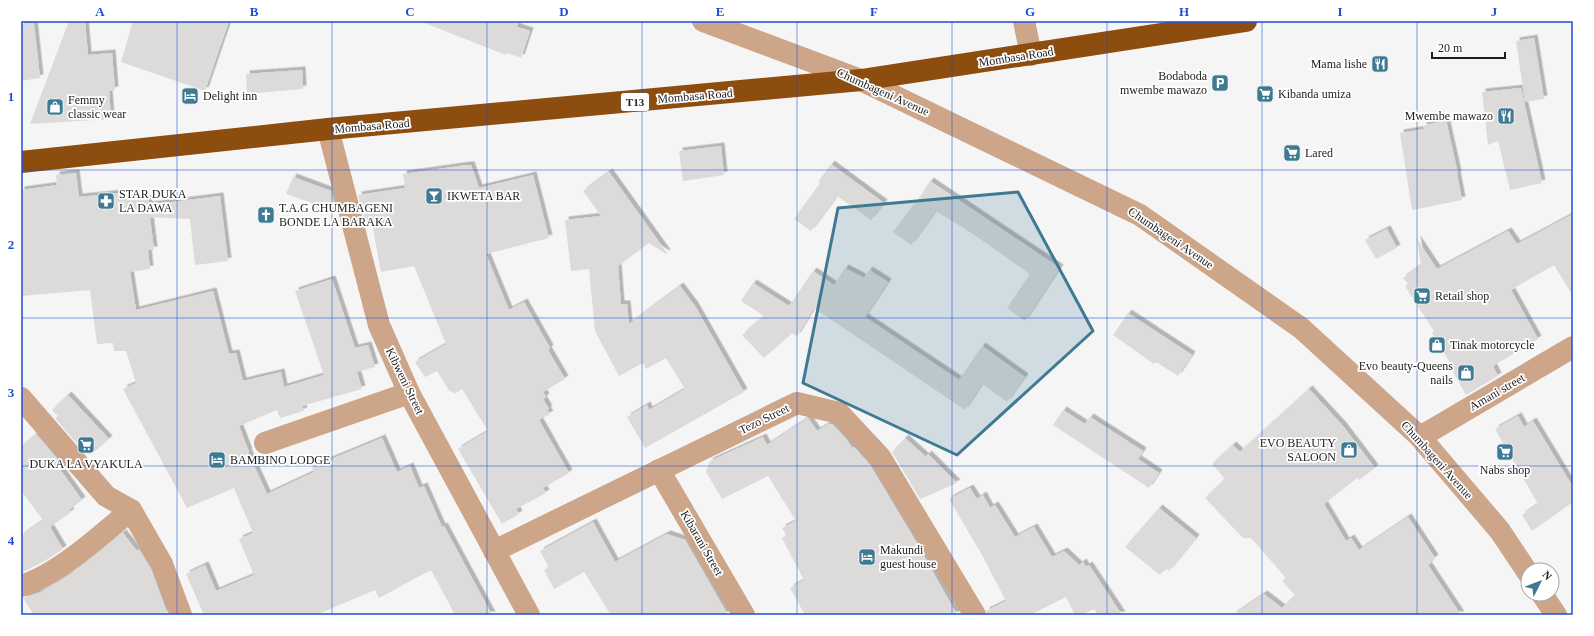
<svg xmlns="http://www.w3.org/2000/svg" width="1594" height="636" viewBox="0 0 1594 636" font-family="'Times New Roman',serif">
	<style>
		.building { fill: #dcdbda; filter: url(#shadow) }
		.lines { fill: none; stroke-linecap: round; stroke-linejoin: round }
		.minor { stroke: #cda588; stroke-width: 22 }
		.highway { stroke: #8c4d0f; stroke-width: 22 }
		.marked { fill: #3e7a92; fill-opacity: 0.2; stroke: #3e7a92; stroke-width: 3; stroke-linejoin: round }
		.grid { fill: none; stroke: #1d4ed8; stroke-width: 1; stroke-opacity: 0.55 }
		.labels { text-anchor: middle; dominant-baseline: central; stroke-width: 3.5; stroke-linejoin: round; paint-order: stroke }
		.shield { fill: #fff; stroke: #606061; stroke-width: 1 }
		.shield-label { font-size: 11px; font-weight: bold; fill: #1c1c1d }
		.street-label { font-size: 12px; fill: #1c1c1d; stroke: #fff }
		.poi-label { font-size: 12px; fill: #1c1c1d; stroke: #fff; text-anchor: start }
		.neatline { fill: none; stroke: #1d4ed8; stroke-width: 1.5 }
		.grid-label { font-size: 13px; text-anchor: middle; font-weight: bold; fill: #1d4ed8 }
	</style>
	<defs>
		<filter id="shadow"><feDropShadow dx="3.5" dy="-3.5" stdDeviation="0" flood-color="#0004"/></filter>
	</defs>
	<rect width="100%" height="100%" fill="#f5f5f6"/>
	<g class="building">
		<path d="M 69,21 L 85,21 L 88,55 L 112,53 L 115,90 L 109,91 L 111,119 L 30,124 Z"/>
		<path d="M 133,21 L 229,21 L 205,91 L 121,62 Z"/>
		<path d="M 422,21 L 519,21 L 517,27 L 530,31 L 521,58 L 507,53 L 506,55 L 422,22 Z"/>
		<path d="M 34,23 L 40,78 L 21,81 L 21,24 Z"/>
		<path d="M 1534,38 L 1544,99 L 1525,102 L 1516,41 Z"/>
		<path d="M 302,70 L 303,89 L 247,94 L 246,74 Z"/>
		<path d="M 1521,88 L 1542,183 L 1510,190 L 1498,141 L 1488,145 L 1482,92 Z"/>
		<path d="M 1446,120 L 1458,174 L 1457,174 L 1462,200 L 1412,210 L 1400,133 L 1424,129 L 1423,126 Z"/>
		<path d="M 721,146 L 724,175 L 683,181 L 679,151 Z"/>
		<path d="M 831,164 L 884,203 L 871,220 L 837,196 L 811,231 L 794,219 L 820,183 L 818,182 Z"/>
		<path d="M 467,165 L 471,165 L 479,188 L 533,175 L 549,238 L 486,254 L 509,310 L 524,302 L 550,348 L 548,350 L 565,379 L 543,392 L 546,397 L 543,399 L 549,409 L 547,410 L 550,414 L 539,420 L 569,473 L 543,488 L 546,493 L 516,509 L 519,514 L 502,524 L 458,449 L 488,431 L 462,389 L 454,394 L 452,391 L 450,392 L 437,371 L 425,377 L 415,362 L 446,344 L 414,266 L 381,272 L 372,223 L 365,221 L 358,195 L 405,188 L 403,174 Z"/>
		<path d="M 609,172 L 667,253 L 666,254 L 649,243 L 618,266 L 621,304 L 627,304 L 629,324 L 680,286 L 695,306 L 744,392 L 645,448 L 627,417 L 647,405 L 649,410 L 685,389 L 666,358 L 646,369 L 643,363 L 619,376 L 595,331 L 589,269 L 571,271 L 565,220 L 601,216 L 583,191 Z"/>
		<path d="M 76,173 L 79,197 L 121,193 L 122,198 L 148,199 L 149,205 L 220,196 L 228,261 L 195,265 L 190,219 L 150,217 L 154,250 L 148,250 L 150,269 L 130,272 L 136,310 L 213,291 L 229,354 L 236,353 L 243,381 L 281,372 L 284,387 L 324,375 L 295,291 L 332,279 L 355,348 L 368,345 L 375,367 L 357,372 L 362,389 L 302,406 L 304,411 L 280,418 L 277,410 L 239,426 L 249,452 L 248,452 L 267,494 L 314,472 L 312,467 L 382,438 L 397,472 L 410,466 L 419,488 L 424,486 L 442,527 L 444,526 L 492,615 L 455,615 L 431,570 L 379,598 L 375,590 L 316,615 L 204,615 L 186,574 L 205,565 L 216,591 L 254,575 L 239,539 L 253,533 L 234,488 L 187,508 L 123,389 L 136,383 L 126,351 L 114,351 L 113,343 L 97,344 L 90,290 L 21,296 L 21,190 L 57,185 L 56,175 Z"/>
		<path d="M 293,177 L 331,191 L 336,211 L 286,194 Z"/>
		<path d="M 930,181 L 1060,268 L 1025,321 L 1007,308 L 1030,274 L 973,234 L 936,211 L 911,245 L 893,232 L 911,208 L 912,209 Z"/>
		<path d="M 1573,214 L 1573,296 L 1554,265 L 1511,290 L 1538,339 L 1493,366 L 1498,376 L 1466,395 L 1453,372 L 1455,371 L 1432,333 L 1434,331 L 1405,286 L 1408,284 L 1403,278 L 1421,265 L 1417,239 L 1437,269 L 1508,231 L 1517,244 Z"/>
		<path d="M 1387,229 L 1397,248 L 1376,259 L 1365,240 Z"/>
		<path d="M 845,268 L 864,278 L 869,270 L 888,282 L 865,317 L 959,380 L 982,346 L 1025,377 L 1007,402 L 982,384 L 965,410 L 814,308 L 797,336 L 792,333 L 764,358 L 742,335 L 764,316 L 741,301 L 753,283 L 789,306 L 813,271 L 834,285 Z"/>
		<path d="M 1128,313 L 1192,355 L 1178,376 L 1156,362 L 1154,364 L 1113,335 Z"/>
		<path d="M 1309,389 L 1343,426 L 1375,468 L 1359,480 L 1357,478 L 1324,504 L 1346,541 L 1351,538 L 1359,550 L 1408,517 L 1435,558 L 1430,562 L 1431,563 L 1428,565 L 1461,615 L 1233,615 L 1264,594 L 1282,608 L 1295,595 L 1282,581 L 1286,578 L 1251,538 L 1243,538 L 1205,498 L 1225,479 L 1212,464 L 1233,445 L 1240,452 Z"/>
		<path d="M 68,395 L 109,439 L 93,453 L 83,443 L 79,446 L 55,418 L 58,416 L 52,410 Z"/>
		<path d="M 1063,410 L 1085,424 L 1090,417 L 1143,451 L 1138,459 L 1159,473 L 1149,488 L 1053,425 Z"/>
		<path d="M 1518,416 L 1524,427 L 1533,421 L 1573,487 L 1573,502 L 1532,531 L 1522,515 L 1538,504 L 1495,429 Z"/>
		<path d="M 808,418 L 817,431 L 829,424 L 832,424 L 847,440 L 852,448 L 854,447 L 870,465 L 915,540 L 957,615 L 805,615 L 790,588 L 804,580 L 782,538 L 786,535 L 782,528 L 796,521 L 768,476 L 722,499 L 706,472 L 710,461 L 763,437 L 767,445 Z"/>
		<path d="M 36,434 L 60,462 L 57,465 L 82,500 L 69,510 L 71,512 L 50,527 L 63,549 L 43,562 L 21,573 L 21,536 L 43,520 L 21,491 L 21,447 Z"/>
		<path d="M 905,438 L 926,457 L 928,454 L 957,483 L 920,499 L 892,452 Z"/>
		<path d="M 970,488 L 977,499 L 983,495 L 990,508 L 995,505 L 1015,537 L 1034,527 L 1052,557 L 1064,551 L 1079,565 L 1083,562 L 1086,567 L 1089,565 L 1122,615 L 1098,615 L 1094,609 L 1081,615 L 1075,615 L 1066,597 L 1030,615 L 987,615 L 986,611 L 1006,601 L 982,555 L 949,499 Z"/>
		<path d="M 1159,508 L 1196,538 L 1169,571 L 1166,568 L 1160,575 L 1125,547 Z"/>
		<path d="M 593,522 L 615,562 L 667,534 L 685,540 L 728,615 L 611,615 L 584,572 L 554,589 L 544,570 L 549,567 L 540,551 Z"/>
		<path d="M 123,533 L 137,551 L 139,549 L 140,551 L 151,569 L 168,615 L 34,615 L 23,598 L 41,592 L 71,574 Z"/>
	</g>
	<g class="lines">
		<g class="minor">
			<path d="M 703,21 L 861,80 L 1140,215 L 1301,328 L 1420,437 L 1500,531 L 1528,573"/>
			<path d="M 1024,21 L 1031,55"/>
			<path d="M 328,129 L 379,325 L 409,393 L 529,615"/>
			<path d="M 21,398 L 106,496 L 131,510 L 162,564 L 181,615"/>
			<path d="M 1420,437 L 1573,347"/>
			<path d="M 265,443 L 409,393"/>
			<path d="M 659,470 L 744,615"/>
			<path d="M 494,551 L 797,403 L 839,413 L 880,457 L 975,615"/>
			<path d="M 21,586 C 58,575 101,535 131,510"/>
			<path d="M 1542,594 L 1556,615"/>
		</g>
		<path class="highway" d="M 21,162 L 328,129 L 861,80 L 1246,21"/>
	</g>
	<path class="marked" d="M 1018,192 L 1093,331 L 957,455 L 803,383 L 838,208 Z"/>
	<path class="grid" d="M 177,21 L 177,615M 332,21 L 332,615M 487,21 L 487,615M 642,21 L 642,615M 797,21 L 797,615M 952,21 L 952,615M 1107,21 L 1107,615M 1262,21 L 1262,615M 1417,21 L 1417,615M 21,170 L 1573,170M 21,318 L 1573,318M 21,466 L 1573,466"/>
	<defs>
		<symbol id="restaurant-square" viewBox="-11 -11 22 22"><rect x="-9" y="-9" width="18" height="18" rx="4" fill="#3e7a92" stroke="#fff"/><path d="M-5-6h1v4h1v-4h1v4h1v-4h1v5L-1.5 .5V6h-2V.5L-5-1ZM5-6V6H3V1.5H1.5Q1.5-4 5-6Z" fill="#fff"/></symbol>
		<symbol id="parking-square" viewBox="-11 -11 22 22"><rect x="-9" y="-9" width="18" height="18" rx="4" fill="#3e7a92" stroke="#fff"/><path d="M-3.5-5.5H1a3.5 3.5 0 0 1 0 7H-1V5.5H-3.5ZM-1-3.4V-.6H.8a1.4 1.4 0 0 0 0-2.8Z" fill="#fff"/></symbol>
		<symbol id="supermarket-square" viewBox="-11 -11 22 22"><rect x="-9" y="-9" width="18" height="18" rx="4" fill="#3e7a92" stroke="#fff"/><path d="M-6-5.5h2.5l.6 2H6L4.5 2H-2.5L-4.4-4H-6ZM-1.5 3.2a1.3 1.3 0 1 0 .1 0ZM3 3.2a1.3 1.3 0 1 0 .1 0Z" fill="#fff"/></symbol>
		<symbol id="hotel-square" viewBox="-11 -11 22 22"><rect x="-9" y="-9" width="18" height="18" rx="4" fill="#3e7a92" stroke="#fff"/><path d="M-6-4.5h1.5V1H6V5H4.5V3h-9V5H-6ZM-4 0a1.8 1.8 0 1 1 3.6 0ZM.5 0V-2.5h3Q6-2.5 6 0Z" fill="#fff"/></symbol>
		<symbol id="shop-square" viewBox="-11 -11 22 22"><rect x="-9" y="-9" width="18" height="18" rx="4" fill="#3e7a92" stroke="#fff"/><path d="M-5-2.5h2.3a2.7 3.5 0 0 1 5.4 0H5L5.5 6h-11ZM-1.5-2.5h3a1.5 2.3 0 0 0-3 0Z" fill="#fff"/></symbol>
		<symbol id="bar-square" viewBox="-11 -11 22 22"><rect x="-9" y="-9" width="18" height="18" rx="4" fill="#3e7a92" stroke="#fff"/><path d="M-6-5H6L.8 .8V4.5H3.5V6h-7V4.5H-.8V.8Z" fill="#fff"/></symbol>
		<symbol id="pharmacy-square" viewBox="-11 -11 22 22"><rect x="-9" y="-9" width="18" height="18" rx="4" fill="#3e7a92" stroke="#fff"/><path d="M-2-6h4v4h4v4h-4v4h-4v-4h-4v-4h4Z" fill="#fff"/></symbol>
		<symbol id="church-square" viewBox="-11 -11 22 22"><rect x="-9" y="-9" width="18" height="18" rx="4" fill="#3e7a92" stroke="#fff"/><path d="M-1.2-6h2.4v3.5h3.3v2.4h-3.3V6h-2.4V-.1h-3.3v-2.4h3.3Z" fill="#fff"/></symbol>
	</defs>
	<g fill-rule="evenodd">
		<use href="#restaurant-square" x="1370" y="54" width="20" height="20"/>
		<use href="#parking-square" x="1210" y="73" width="20" height="20"/>
		<use href="#supermarket-square" x="1255" y="84" width="20" height="20"/>
		<use href="#hotel-square" x="180" y="86" width="20" height="20"/>
		<use href="#shop-square" x="45" y="97" width="20" height="20"/>
		<use href="#restaurant-square" x="1496" y="106" width="20" height="20"/>
		<use href="#supermarket-square" x="1282" y="143" width="20" height="20"/>
		<use href="#bar-square" x="424" y="186" width="20" height="20"/>
		<use href="#pharmacy-square" x="96" y="191" width="20" height="20"/>
		<use href="#church-square" x="256" y="205" width="20" height="20"/>
		<use href="#supermarket-square" x="1412" y="286" width="20" height="20"/>
		<use href="#shop-square" x="1427" y="335" width="20" height="20"/>
		<use href="#shop-square" x="1456" y="363" width="20" height="20"/>
		<use href="#supermarket-square" x="76" y="435" width="20" height="20"/>
		<use href="#shop-square" x="1339" y="440" width="20" height="20"/>
		<use href="#supermarket-square" x="1495" y="442" width="20" height="20"/>
		<use href="#hotel-square" x="207" y="450" width="20" height="20"/>
		<use href="#hotel-square" x="857" y="547" width="20" height="20"/>
	</g>
	<g class="labels">
		<rect class="shield" x="621" y="93" width="28" height="18" rx="3"/>
		<g class="shield-label">
			<text x="635" y="102">T13</text>
		</g>
		<g class="street-label">
			<text transform="translate(1016 57) rotate(-9)">Mombasa Road</text>
			<text transform="translate(883 92) rotate(24)">Chumbageni Avenue</text>
			<text transform="translate(695 96) rotate(-5)">Mombasa Road</text>
			<text transform="translate(372 126) rotate(-5)">Mombasa Road</text>
			<text transform="translate(1171 238) rotate(34)">Chumbageni Avenue</text>
			<text transform="translate(405 381) rotate(64)">Kibweni Street</text>
			<text transform="translate(1497 392) rotate(-30)">Amani street</text>
			<text transform="translate(764 419) rotate(-26)">Tezo Street</text>
			<text transform="translate(1437 460) rotate(48)">Chumbageni Avenue</text>
			<text transform="translate(702 543) rotate(60)">Kibarani Street</text>
		</g>
		<g class="poi-label">
			<text x="1367" y="64" text-anchor="end">Mama lishe</text>
			<text x="1207" y="76" text-anchor="end">Bodaboda<tspan x="1207" dy="14">mwembe mawazo</tspan></text>
			<text x="1278" y="94">Kibanda umiza</text>
			<text x="203" y="96">Delight inn</text>
			<text x="68" y="100">Femmy<tspan x="68" dy="14">classic wear</tspan></text>
			<text x="1493" y="116" text-anchor="end">Mwembe mawazo</text>
			<text x="1305" y="153">Lared</text>
			<text x="119" y="194">STAR DUKA<tspan x="119" dy="14">LA DAWA</tspan></text>
			<text x="447" y="196">IKWETA BAR</text>
			<text x="279" y="208">T.A.G CHUMBAGENI<tspan x="279" dy="14">BONDE LA BARAKA</tspan></text>
			<text x="1435" y="296">Retail shop</text>
			<text x="1450" y="345">Tinak motorcycle</text>
			<text x="1453" y="366" text-anchor="end">Evo beauty-Queens<tspan x="1453" dy="14">nails</tspan></text>
			<text x="1336" y="443" text-anchor="end">EVO BEAUTY<tspan x="1336" dy="14">SALOON</tspan></text>
			<text x="230" y="460">BAMBINO LODGE</text>
			<text x="86" y="464" text-anchor="middle">DUKA LA VYAKULA</text>
			<text x="1505" y="470" text-anchor="middle">Nabs shop</text>
			<text x="880" y="550">Makundi<tspan x="880" dy="14">guest house</tspan></text>
		</g>
	</g>
	<rect width="1594" height="636" fill="none" stroke="#ffffff" stroke-width="44"/>
	<g transform="translate(1540 582) rotate(48)"><circle r="19" fill="#ffffff" stroke="#a4a4a5"/>
	<path d="M0-3L7 15L0 10L-7 15Z" fill="#3e7a92"/>
	<text y="-6" font-size="11" font-weight="bold" text-anchor="middle" fill="#1c1c1d">N</text>
	</g>
	<path d="M1432 52v6h73v-6" fill="none" stroke="#1c1c1d" stroke-width="2"/>
	<text x="1438" y="52" font-size="12" fill="#1c1c1d" stroke="#ffffff" stroke-width="3" paint-order="stroke">20 m</text>
	<rect x="22" y="22" width="1550" height="592" class="neatline"/>
	<g class="grid-label">
		<text x="100" y="16">A</text>
		<text x="254" y="16">B</text>
		<text x="410" y="16">C</text>
		<text x="564" y="16">D</text>
		<text x="720" y="16">E</text>
		<text x="874" y="16">F</text>
		<text x="1030" y="16">G</text>
		<text x="1184" y="16">H</text>
		<text x="1340" y="16">I</text>
		<text x="1494" y="16">J</text>
		<text x="11" y="101">1</text>
		<text x="11" y="249">2</text>
		<text x="11" y="397">3</text>
		<text x="11" y="545">4</text>
	</g>
</svg>
